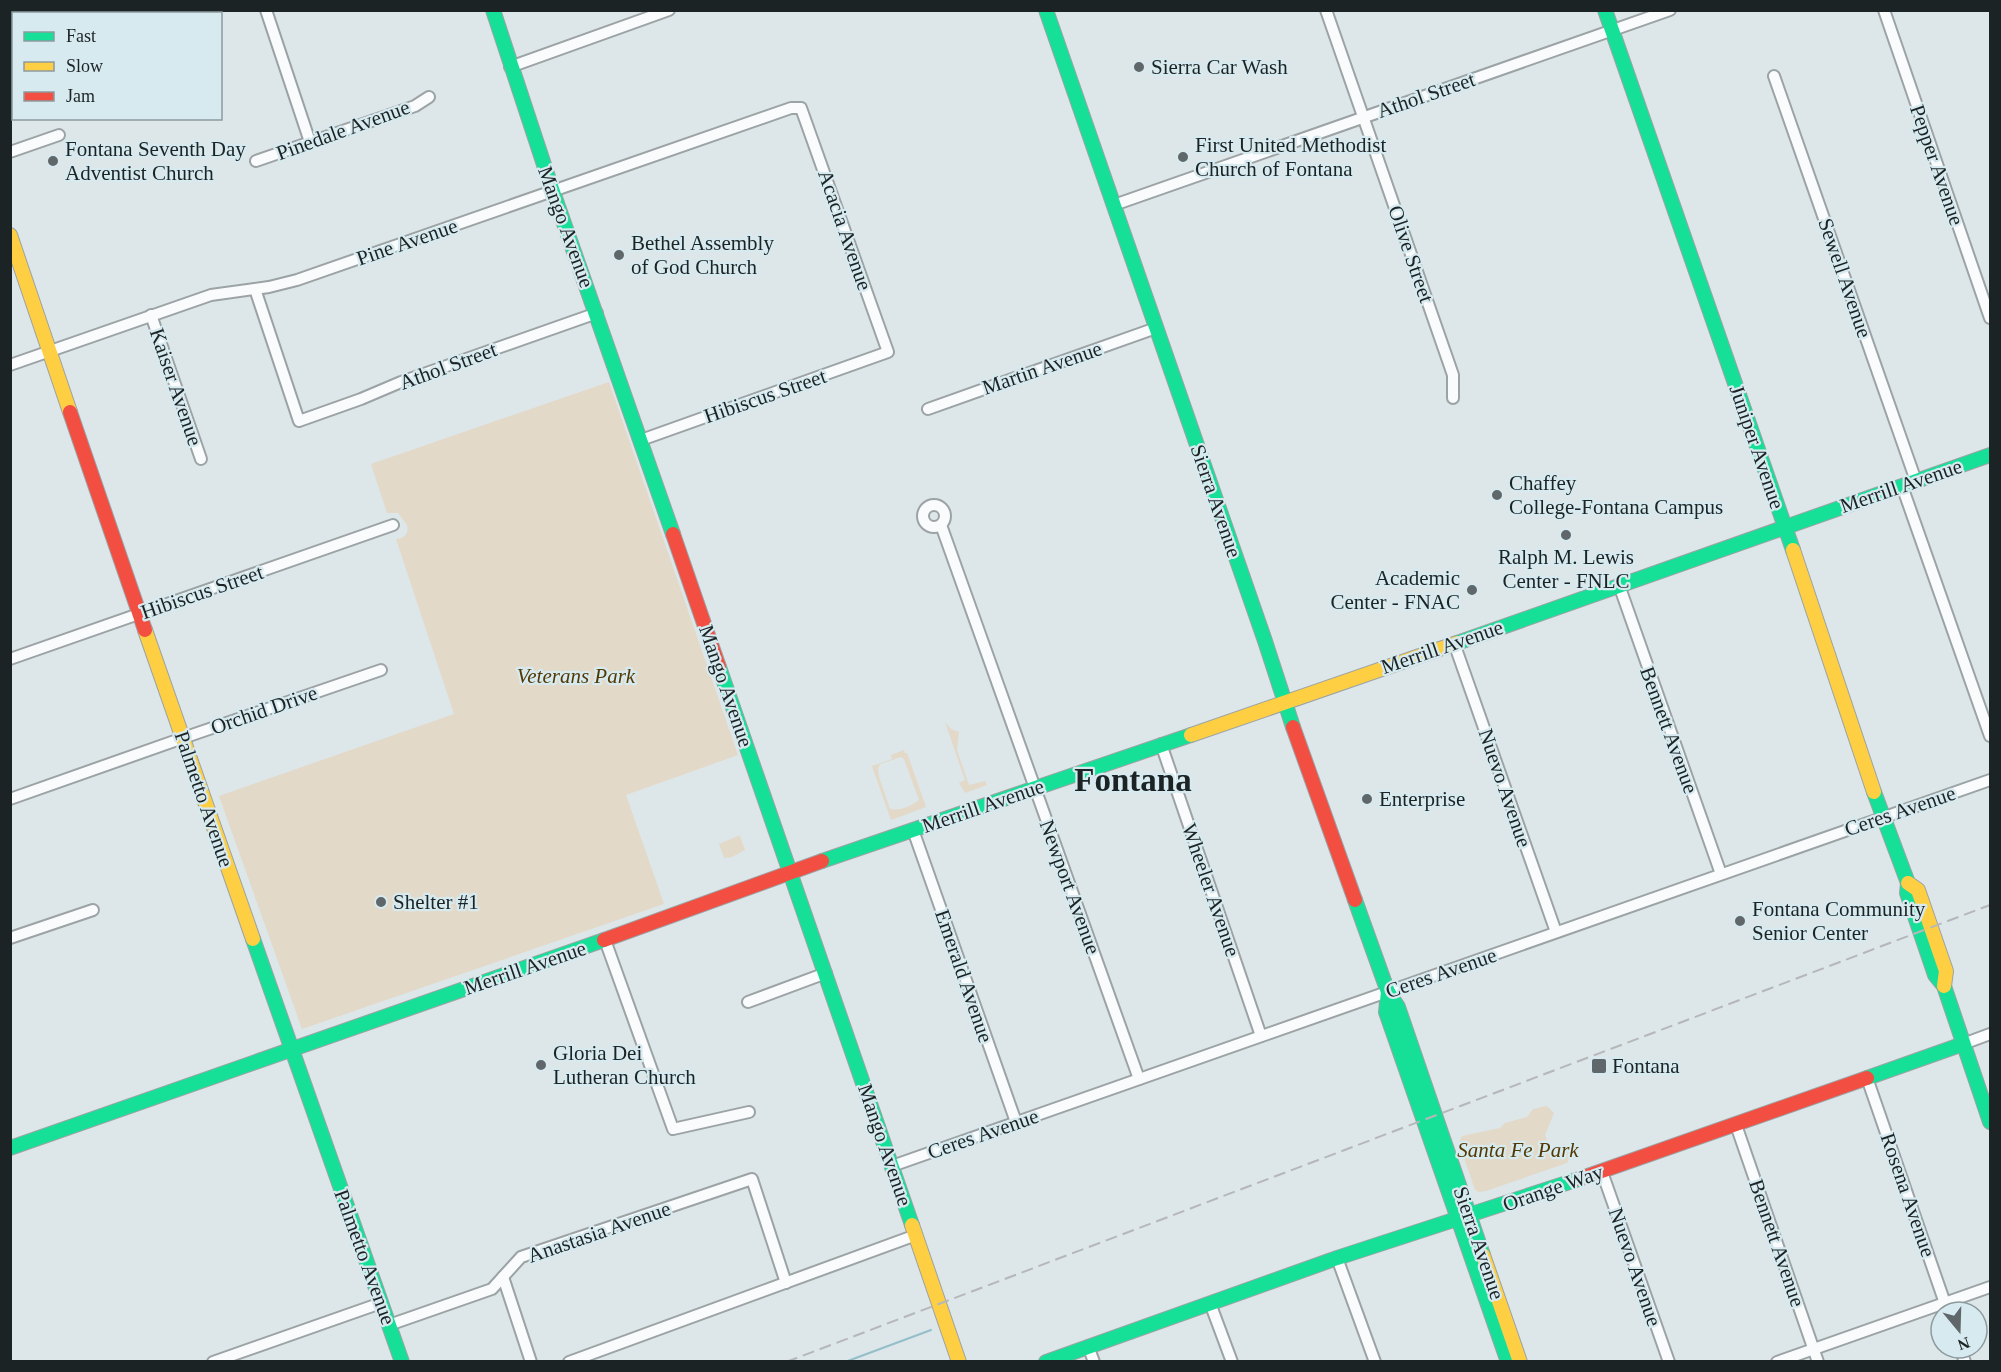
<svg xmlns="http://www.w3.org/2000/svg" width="2001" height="1372" viewBox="0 0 2001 1372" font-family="'Times New Roman',serif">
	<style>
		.green { fill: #e3d9c8; fill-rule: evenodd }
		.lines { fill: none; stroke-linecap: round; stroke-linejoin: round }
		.stream { stroke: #94bfca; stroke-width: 2 }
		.street-casing { stroke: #9ca3a5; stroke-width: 14 }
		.fast-casing { stroke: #9ca3a5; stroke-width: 16 }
		.slow-casing { stroke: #9ca3a5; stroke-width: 16 }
		.jam-casing { stroke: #9ca3a5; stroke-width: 16 }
		.street { stroke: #fafbfc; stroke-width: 10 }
		.fast { stroke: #16e098; stroke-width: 14 }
		.slow { stroke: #ffcf43; stroke-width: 14 }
		.jam { stroke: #f24e42; stroke-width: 14 }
		.rail { stroke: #b5b7b9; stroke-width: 2; stroke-dasharray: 12 6; stroke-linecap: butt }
		.poi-dot { fill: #60676a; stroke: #d7eaef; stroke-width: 2 }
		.labels { text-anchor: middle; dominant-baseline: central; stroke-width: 4.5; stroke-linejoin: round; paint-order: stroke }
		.poi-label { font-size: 21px; fill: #1c2325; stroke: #d7eaef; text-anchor: start }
		.street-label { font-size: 21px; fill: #1c2325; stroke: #d7eaef }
		.park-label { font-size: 21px; font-style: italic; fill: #553903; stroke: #d7eaef }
		.town-label { font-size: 33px; font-weight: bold; fill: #1c2325; stroke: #d7eaef }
	</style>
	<rect width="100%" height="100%" fill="#dde6e9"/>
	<g class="green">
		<path d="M 609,382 L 738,755 L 626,795 L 664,904 L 302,1029 L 219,796 L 454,714 L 396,539 C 405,539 409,533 407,525 L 398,513 L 387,513 L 371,464 Z"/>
		<path d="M 945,722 L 951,729 L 959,732 L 957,750 L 969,785 L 985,781 L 987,785 L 965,793 L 959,783 L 965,780 Z"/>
		<path d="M 904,750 L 905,753 L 907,753 L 926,807 L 891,820 L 872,766 L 892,759 L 891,755 ZM 901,757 L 904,759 L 919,800 C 911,806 901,811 890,809 L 879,777 L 878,769 L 880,764 Z"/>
		<path d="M 738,836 L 740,836 L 745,850 L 732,857 L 724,858 L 719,844 Z"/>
		<path d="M 1547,1106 L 1554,1113 L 1545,1135 L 1550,1148 L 1565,1144 L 1572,1154 L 1567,1163 L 1486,1191 L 1479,1192 L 1475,1190 L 1459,1143 L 1462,1136 L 1500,1128 L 1505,1123 L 1527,1117 L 1533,1109 Z"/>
	</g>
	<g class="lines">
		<path class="stream" d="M 845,1362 L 931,1330"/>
		<defs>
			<g id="street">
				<path d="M 266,10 L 310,142"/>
				<path d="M 1326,10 L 1453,375 L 1453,398"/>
				<path d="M 1884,10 L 1990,318"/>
				<path d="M 510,67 L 669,10"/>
				<path d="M 1774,76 L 1916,481"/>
				<path d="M 10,152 L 59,135"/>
				<path d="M 256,161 L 415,106 L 429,97"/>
				<path d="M 1114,205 L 1670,10"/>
				<path d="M 255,289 L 299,421 L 361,399 L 401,382 L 597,313"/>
				<path d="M 151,315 L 201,459"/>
				<path d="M 10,365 L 211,295 L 269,287 L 297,280 L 791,108 L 801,108 L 888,352 L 641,440"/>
				<path d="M 928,409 L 1156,328"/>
				<path d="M 1902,486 L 1990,736"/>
				<circle cx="934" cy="516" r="11"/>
				<path d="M 941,525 L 1139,1079"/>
				<path d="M 1619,585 L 1721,874"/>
				<path d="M 1454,643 L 1556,932"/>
				<path d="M 10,659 L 393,525"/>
				<path d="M 1161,744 L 1261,1036"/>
				<path d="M 10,799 L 183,738 L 381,670"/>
				<path d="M 913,830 L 1016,1122"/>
				<path d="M 10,938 L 93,910"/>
				<path d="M 605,940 L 673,1129 L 749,1112"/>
				<path d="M 748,1002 L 826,973"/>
				<path d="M 1963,1044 L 1990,1034"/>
				<path d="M 1867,1078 L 1948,1312"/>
				<path d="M 1736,1125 L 1818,1362"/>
				<path d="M 892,1166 L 1990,780"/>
				<path d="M 1602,1172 L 1669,1362"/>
				<path d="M 1337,1258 L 1375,1362"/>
				<path d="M 503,1277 L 531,1362"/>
				<path d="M 1210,1303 L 1232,1362"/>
				<path d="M 389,1325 L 492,1289 L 521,1257 L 752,1179 L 786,1283"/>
				<path d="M 1088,1346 L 1094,1362"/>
				<path d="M 1960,1348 L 1965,1362"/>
				<path d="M 213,1362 L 381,1303"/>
				<path d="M 569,1362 L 916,1235"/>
				<path d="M 1777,1362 L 1990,1287"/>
			</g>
			<g id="fast">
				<path d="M 493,10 L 553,192 L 673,534"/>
				<path d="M 1046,10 L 1265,641 L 1293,727"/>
				<path d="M 1605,10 L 1793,550"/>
				<path d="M 57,14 L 65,10"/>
				<path d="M 10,29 L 14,28"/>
				<path d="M 1457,643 L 1990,455"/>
				<path d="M 719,667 L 912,1225"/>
				<path d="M 1874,792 L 1908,883 L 1907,893 L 1935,975 L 1944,986 L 1990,1122"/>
				<path d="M 822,861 L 1191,735"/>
				<path d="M 1355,900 L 1388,992 L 1398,1007 L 1483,1255"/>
				<path d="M 253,939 L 402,1362"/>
				<path d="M 1388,992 L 1386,1012 L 1508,1362"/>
				<path d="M 1867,1078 L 1963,1044"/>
				<path d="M 10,1148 L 604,940"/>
				<path d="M 1046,1362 L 1337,1258 L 1579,1179"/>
			</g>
			<g id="slow">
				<path d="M 10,235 L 70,412"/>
				<path d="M 1793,550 L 1874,792"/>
				<path d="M 145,630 L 253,939"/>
				<path d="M 1191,735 L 1457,643"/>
				<path d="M 1908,883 L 1918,890 L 1946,971 L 1944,986"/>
				<path d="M 912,1225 L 959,1362"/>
				<path d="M 1483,1255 L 1520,1362"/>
			</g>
			<g id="jam">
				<path d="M 70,412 L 145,630"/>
				<path d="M 673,534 L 719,667"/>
				<path d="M 1293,727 L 1355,900"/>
				<path d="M 604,940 L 822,861"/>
				<path d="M 1579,1179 L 1867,1078"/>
			</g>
		</defs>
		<use href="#street" class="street-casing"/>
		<use href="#fast" class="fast-casing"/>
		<use href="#slow" class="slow-casing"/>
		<use href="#jam" class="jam-casing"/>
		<use href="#street" class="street"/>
		<use href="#fast" class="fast"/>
		<use href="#slow" class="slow"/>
		<use href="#jam" class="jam"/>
		<path class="rail" d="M 786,1362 L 1990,905"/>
	</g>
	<g class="poi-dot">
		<circle cx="1139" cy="67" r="6"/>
		<circle cx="1183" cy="157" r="6"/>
		<circle cx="53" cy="161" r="6"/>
		<circle cx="619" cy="255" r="6"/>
		<circle cx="1497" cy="495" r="6"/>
		<circle cx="1566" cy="535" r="6"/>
		<circle cx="1472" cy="590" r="6"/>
		<circle cx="1367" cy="799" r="6"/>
		<circle cx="381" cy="902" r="6"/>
		<circle cx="1740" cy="921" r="6"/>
		<circle cx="541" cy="1065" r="6"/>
		<rect x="1591" y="1058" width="16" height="16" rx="3"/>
	</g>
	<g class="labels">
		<g class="poi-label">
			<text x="1151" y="67">Sierra Car Wash</text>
			<text x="1195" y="145">First United Methodist<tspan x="1195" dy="24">Church of Fontana</tspan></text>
			<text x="65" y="149">Fontana Seventh Day<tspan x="65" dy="24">Adventist Church</tspan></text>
			<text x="631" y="243">Bethel Assembly<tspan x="631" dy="24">of God Church</tspan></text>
			<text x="1509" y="483">Chaffey<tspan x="1509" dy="24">College-Fontana Campus</tspan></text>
			<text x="1566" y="557" text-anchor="middle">Ralph M. Lewis<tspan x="1566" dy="24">Center - FNLC</tspan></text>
			<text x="1460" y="578" text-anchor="end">Academic<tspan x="1460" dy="24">Center - FNAC</tspan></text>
			<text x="1379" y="799">Enterprise</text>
			<text x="393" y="902">Shelter #1</text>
			<text x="1752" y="909">Fontana Community<tspan x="1752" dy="24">Senior Center</tspan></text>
			<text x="553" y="1053">Gloria Dei<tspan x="553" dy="24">Lutheran Church</tspan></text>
			<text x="1612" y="1066">Fontana</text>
		</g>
		<g class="street-label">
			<text transform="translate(1426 95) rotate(-19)">Athol Street</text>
			<text transform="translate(343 130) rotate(-20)">Pinedale Avenue</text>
			<text transform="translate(1937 165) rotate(71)">Pepper Avenue</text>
			<text transform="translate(566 227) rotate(70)">Mango Avenue</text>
			<text transform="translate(845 230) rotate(71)">Acacia Avenue</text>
			<text transform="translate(407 242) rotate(-19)">Pine Avenue</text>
			<text transform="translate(1411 254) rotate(71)">Olive Street</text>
			<text transform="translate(1845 278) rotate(71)">Sewell Avenue</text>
			<text transform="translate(448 366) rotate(-20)">Athol Street</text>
			<text transform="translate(1042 368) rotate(-19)">Martin Avenue</text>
			<text transform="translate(176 387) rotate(71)">Kaiser Avenue</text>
			<text transform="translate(765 396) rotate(-19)">Hibiscus Street</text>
			<text transform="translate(1757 447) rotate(71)">Juniper Avenue</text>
			<text transform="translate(1901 486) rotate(-19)">Merrill Avenue</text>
			<text transform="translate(1216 501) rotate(71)">Sierra Avenue</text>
			<text transform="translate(202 592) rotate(-19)">Hibiscus Street</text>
			<text transform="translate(1442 647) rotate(-19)">Merrill Avenue</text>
			<text transform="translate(726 686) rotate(71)">Mango Avenue</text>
			<text transform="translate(264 710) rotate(-19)">Orchid Drive</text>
			<text transform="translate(1669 730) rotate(70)">Bennett Avenue</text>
			<text transform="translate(1505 788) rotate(71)">Nuevo Avenue</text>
			<text transform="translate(204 799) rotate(71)">Palmetto Avenue</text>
			<text transform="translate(983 806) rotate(-19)">Merrill Avenue</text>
			<text transform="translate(1900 811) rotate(-19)">Ceres Avenue</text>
			<text transform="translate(1070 887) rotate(70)">Newport Avenue</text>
			<text transform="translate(1211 890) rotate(71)">Wheeler Avenue</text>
			<text transform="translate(525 968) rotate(-19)">Merrill Avenue</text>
			<text transform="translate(1441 973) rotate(-19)">Ceres Avenue</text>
			<text transform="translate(964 976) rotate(71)">Emerald Avenue</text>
			<text transform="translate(983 1134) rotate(-19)">Ceres Avenue</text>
			<text transform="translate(885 1145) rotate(71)">Mango Avenue</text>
			<text transform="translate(1553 1188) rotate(-19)">Orange Way</text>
			<text transform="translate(1908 1195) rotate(71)">Rosena Avenue</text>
			<text transform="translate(599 1232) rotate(-19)">Anastasia Avenue</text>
			<text transform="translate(1479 1243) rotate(71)">Sierra Avenue</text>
			<text transform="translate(1777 1243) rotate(71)">Bennett Avenue</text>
			<text transform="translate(365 1257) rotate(70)">Palmetto Avenue</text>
			<text transform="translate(1635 1267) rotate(71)">Nuevo Avenue</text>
		</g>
		<g class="park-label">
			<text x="576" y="676">Veterans Park</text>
			<text x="1518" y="1150">Santa Fe Park</text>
		</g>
		<g class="town-label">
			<text x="1133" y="780">Fontana</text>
		</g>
	</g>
	<rect width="2001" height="1372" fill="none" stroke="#1c2325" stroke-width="24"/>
	<rect x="12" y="12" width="210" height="108" fill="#d7eaef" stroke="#8c9a9e" stroke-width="1.5"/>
	<rect x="24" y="32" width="30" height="9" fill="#16e098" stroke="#8c9a9e" stroke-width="1.5"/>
	<text x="66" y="42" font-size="18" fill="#1c2325">Fast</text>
	<rect x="24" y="62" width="30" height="9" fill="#ffcf43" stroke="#8c9a9e" stroke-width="1.5"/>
	<text x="66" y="72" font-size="18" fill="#1c2325">Slow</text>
	<rect x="24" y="92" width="30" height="9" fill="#f24e42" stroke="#8c9a9e" stroke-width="1.5"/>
	<text x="66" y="102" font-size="18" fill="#1c2325">Jam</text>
	<g transform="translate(1959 1330) rotate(161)"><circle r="28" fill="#d7eaef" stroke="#8c9a9e" stroke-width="1.5"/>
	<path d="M0-4.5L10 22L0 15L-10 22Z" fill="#60676a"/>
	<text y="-9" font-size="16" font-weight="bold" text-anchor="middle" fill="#1c2325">N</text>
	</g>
</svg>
